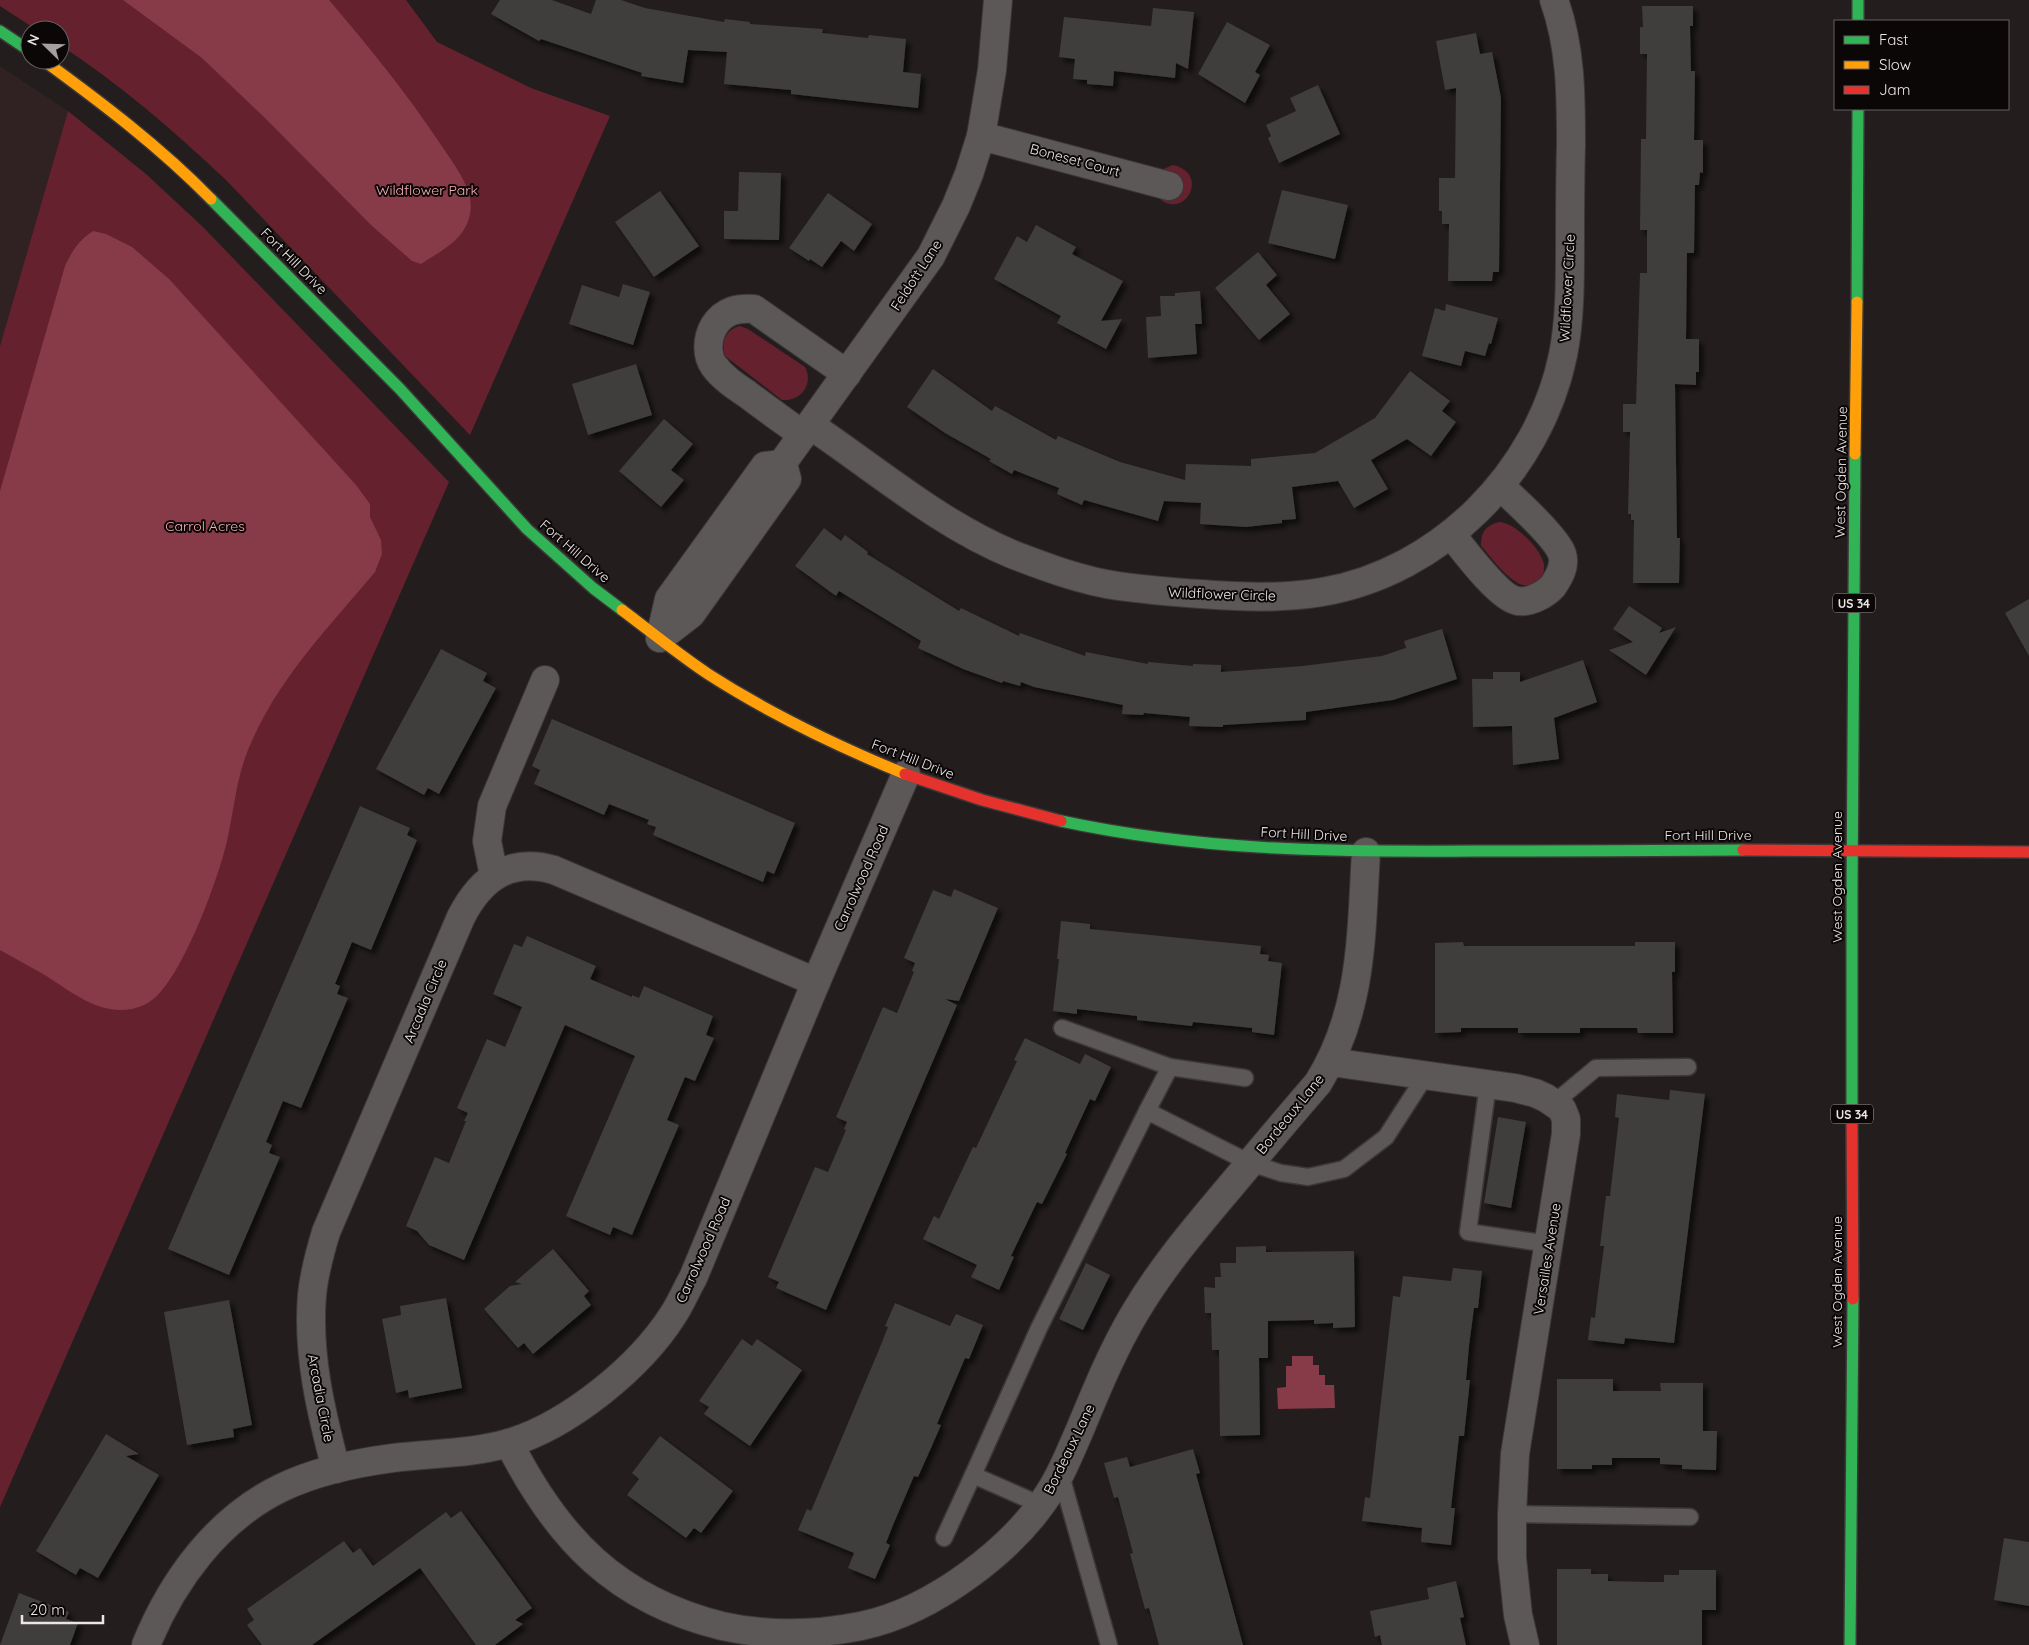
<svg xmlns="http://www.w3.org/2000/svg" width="2029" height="1645" viewBox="0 0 2029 1645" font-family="Quicksand,sans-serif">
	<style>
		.built { fill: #302123 }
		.green { fill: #66212f }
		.water { fill: #873a47 }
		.building { fill: #403c3d; filter: url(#shadow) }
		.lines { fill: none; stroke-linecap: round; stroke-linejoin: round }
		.lane-casing { stroke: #3d3838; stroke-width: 19 }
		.street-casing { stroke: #3d3838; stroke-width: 30 }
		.fast-casing { stroke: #3d3838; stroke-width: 14 }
		.slow-casing { stroke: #3d3838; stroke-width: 14 }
		.jam-casing { stroke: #3d3838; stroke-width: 14 }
		.lane { stroke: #5c5858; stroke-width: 16 }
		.street { stroke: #5c5858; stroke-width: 28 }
		.fast { stroke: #30b455; stroke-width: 11 }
		.slow { stroke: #ff9f0a; stroke-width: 11 }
		.jam { stroke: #e5322d; stroke-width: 11 }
		.labels { text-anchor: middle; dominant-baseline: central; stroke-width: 4; stroke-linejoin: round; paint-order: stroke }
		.shield { fill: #0b0707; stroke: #a8a2a3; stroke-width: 1 }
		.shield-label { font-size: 12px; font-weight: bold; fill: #ece5e6 }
		.street-label { font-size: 14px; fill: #ece5e6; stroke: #0b0707 }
		.park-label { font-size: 14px; fill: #f6adb5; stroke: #0b0707 }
	</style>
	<defs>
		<filter id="shadow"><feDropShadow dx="4.5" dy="4.5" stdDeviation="2.5" flood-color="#0009"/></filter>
	</defs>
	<rect width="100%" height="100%" fill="#231d1e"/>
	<path class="built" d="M 0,66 L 68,111 L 0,346 Z"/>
	<g class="green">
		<path d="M 0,0 L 406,0 L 437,42 L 531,88 L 610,116 L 470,435 L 226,180 C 174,131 120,84 60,45 L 60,30 L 37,30 L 0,6 Z"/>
		<path d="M 68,111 L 146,174 L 203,227 L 449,482 L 0,1507 L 0,346 Z"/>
		<path d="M 1173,165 C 1213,174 1181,226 1155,194 L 1161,170 Z"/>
		<path d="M 740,326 L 748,329 L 805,367 C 814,384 801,401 782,400 L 725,356 C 721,342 725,330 740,326 Z"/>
		<path d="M 1499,522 C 1514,522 1542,549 1544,565 C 1546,580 1529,591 1516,582 C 1502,573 1492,558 1481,546 C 1481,532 1485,526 1499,522 Z"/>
	</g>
	<g class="water">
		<path d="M 123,0 L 329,0 C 368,46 406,92 439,142 C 449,157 460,171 467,188 C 471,196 472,209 469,218 C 463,241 439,252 421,264 L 412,261 L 371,225 L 266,119 L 202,58 Z"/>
		<path d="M 93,231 L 106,234 L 132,247 L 169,279 L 356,485 L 370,504 L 370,517 L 381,540 L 382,554 L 375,572 C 328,628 276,681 248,750 C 236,780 234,810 227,841 C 219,877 179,989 146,1004 C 107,1023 74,993 43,974 C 29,966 14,958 0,950 L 0,491 L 65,266 C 72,251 79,240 93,231 Z"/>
		<path d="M 1292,1356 L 1313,1356 L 1313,1365 L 1319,1365 L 1319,1375 L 1325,1375 L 1325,1385 L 1334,1385 L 1335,1408 L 1278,1409 L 1277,1388 L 1286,1387 L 1286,1366 L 1292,1366 Z"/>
	</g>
	<g class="building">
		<path d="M 500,0 L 552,0 L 591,14 L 596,0 L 621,0 L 645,8 L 724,22 L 725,19 L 750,22 L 750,24 L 823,29 L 822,33 L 868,38 L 869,35 L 906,39 L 903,72 L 921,74 L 918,108 L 791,94 L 791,90 L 724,84 L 727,52 L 688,50 L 683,83 L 641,76 L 642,73 L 541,39 L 539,41 L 491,14 Z"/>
		<path d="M 1642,6 L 1693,6 L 1693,26 L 1690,26 L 1691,71 L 1695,71 L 1694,140 L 1703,140 L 1703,173 L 1700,172 L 1699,185 L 1695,185 L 1694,253 L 1687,253 L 1686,339 L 1699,339 L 1699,372 L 1696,372 L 1696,385 L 1675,384 L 1677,538 L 1680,538 L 1679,583 L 1633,583 L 1634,520 L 1631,520 L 1631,514 L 1628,514 L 1630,432 L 1623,432 L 1623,404 L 1636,404 L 1640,273 L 1647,273 L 1647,230 L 1640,230 L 1641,139 L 1646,139 L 1647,54 L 1640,54 L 1640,27 L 1643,27 Z"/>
		<path d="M 1153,8 L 1194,12 L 1188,69 L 1176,63 L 1175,78 L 1114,71 L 1113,86 L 1087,84 L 1087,80 L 1073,79 L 1075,59 L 1059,57 L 1064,17 L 1151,26 Z"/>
		<path d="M 1227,22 L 1270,45 L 1255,72 L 1260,75 L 1245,103 L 1198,74 Z"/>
		<path d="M 1476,33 L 1480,54 L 1492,52 L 1501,98 L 1499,272 L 1493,272 L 1492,281 L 1448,281 L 1449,224 L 1442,224 L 1442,211 L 1439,211 L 1439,178 L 1455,178 L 1456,88 L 1445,90 L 1436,41 Z"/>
		<path d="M 1318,85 L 1340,134 L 1279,163 L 1268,138 L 1271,136 L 1266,125 L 1296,111 L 1290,98 Z"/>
		<path d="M 739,172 L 781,173 L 779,240 L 724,239 L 724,211 L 738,211 Z"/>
		<path d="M 1282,190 L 1348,205 L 1335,259 L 1268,243 Z"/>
		<path d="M 660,191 L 699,246 L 654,277 L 615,222 Z"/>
		<path d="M 828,193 L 872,224 L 854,251 L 841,241 L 822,267 L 810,259 L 809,261 L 789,248 Z"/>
		<path d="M 1036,225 L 1076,247 L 1072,254 L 1123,281 L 1101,321 L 1122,319 L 1106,349 L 1057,323 L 1061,316 L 994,279 L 1017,236 L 1027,242 Z"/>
		<path d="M 1258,252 L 1277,275 L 1266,285 L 1290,314 L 1259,340 L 1215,288 Z"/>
		<path d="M 623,284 L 650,292 L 633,345 L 569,324 L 582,285 L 619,297 Z"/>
		<path d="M 1200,291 L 1202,324 L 1195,324 L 1197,354 L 1148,358 L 1146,317 L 1161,316 L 1160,296 L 1175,296 L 1175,293 Z"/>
		<path d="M 1446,304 L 1498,318 L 1491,344 L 1489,343 L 1485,356 L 1465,351 L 1461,366 L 1422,356 L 1435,308 L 1445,311 Z"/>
		<path d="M 636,364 L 652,415 L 588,435 L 572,384 Z"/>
		<path d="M 933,369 L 992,411 L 995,406 L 1056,440 L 1058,436 L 1120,462 L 1185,480 L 1186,464 L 1251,466 L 1251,459 L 1315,453 L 1375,418 L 1410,371 L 1450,401 L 1442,411 L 1456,422 L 1431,456 L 1407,439 L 1371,460 L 1388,489 L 1354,508 L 1338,481 L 1292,487 L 1296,519 L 1282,520 L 1282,523 L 1246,527 L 1200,524 L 1201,503 L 1164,501 L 1158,521 L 1084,500 L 1082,505 L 1057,494 L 1059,488 L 1014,470 L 1012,474 L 989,461 L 991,459 L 945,433 L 907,407 Z"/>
		<path d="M 664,419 L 693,444 L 671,470 L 684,480 L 661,507 L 619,471 Z"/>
		<path d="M 824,528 L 841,541 L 845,535 L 868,552 L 867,554 L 959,611 L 961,608 L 1019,636 L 1020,633 L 1085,656 L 1086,652 L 1148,664 L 1148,662 L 1193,666 L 1193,664 L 1221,665 L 1221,672 L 1303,666 L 1382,656 L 1406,648 L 1404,641 L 1442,629 L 1457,679 L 1393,700 L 1306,712 L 1306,720 L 1223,725 L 1223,727 L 1189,726 L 1190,717 L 1144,713 L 1143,715 L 1122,714 L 1123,705 L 1034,687 L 1021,682 L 1020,686 L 1003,681 L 1002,683 L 963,669 L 918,648 L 921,641 L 839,591 L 836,596 L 795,566 Z"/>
		<path d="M 2029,599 L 2029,656 L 2005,613 Z"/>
		<path d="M 1629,606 L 1662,628 L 1659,633 L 1676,627 L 1646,675 L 1609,650 L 1633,642 L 1613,629 Z"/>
		<path d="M 441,649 L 487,673 L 483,681 L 496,688 L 439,794 L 428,788 L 424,795 L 376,769 Z"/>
		<path d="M 1583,660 L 1597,702 L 1554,718 L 1559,759 L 1513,765 L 1512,726 L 1473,727 L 1472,679 L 1493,679 L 1493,672 L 1520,672 L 1520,682 Z"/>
		<path d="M 552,719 L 795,823 L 774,874 L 767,871 L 763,882 L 653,835 L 656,827 L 647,824 L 649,820 L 609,804 L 604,815 L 534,784 L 540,770 L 532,766 Z"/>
		<path d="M 360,806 L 410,828 L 407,835 L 417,840 L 371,950 L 352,942 L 335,984 L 340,986 L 337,994 L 348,998 L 301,1108 L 283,1101 L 266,1142 L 272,1145 L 269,1153 L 280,1157 L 229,1275 L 168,1249 Z"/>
		<path d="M 954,889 L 998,908 L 959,1001 L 945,999 L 957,1005 L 826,1310 L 776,1288 L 779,1282 L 768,1277 L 815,1167 L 828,1172 L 846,1130 L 844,1129 L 847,1122 L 836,1117 L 883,1007 L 897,1013 L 914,972 L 912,971 L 915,963 L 904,958 L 933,890 L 951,897 Z"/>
		<path d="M 1061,921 L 1090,924 L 1090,929 L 1261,946 L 1260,954 L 1269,955 L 1268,961 L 1282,963 L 1274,1035 L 1252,1032 L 1252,1028 L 1193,1022 L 1192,1026 L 1137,1020 L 1137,1016 L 1077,1009 L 1077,1014 L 1053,1011 L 1059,959 L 1057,959 Z"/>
		<path d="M 527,936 L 596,966 L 590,979 L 632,997 L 632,995 L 639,998 L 644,986 L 713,1016 L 706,1035 L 714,1038 L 695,1081 L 685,1077 L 667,1120 L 679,1125 L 632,1235 L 613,1227 L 610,1235 L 566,1216 L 635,1056 L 565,1025 L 464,1260 L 429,1245 L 417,1231 L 406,1226 L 435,1157 L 449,1163 L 466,1121 L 464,1121 L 468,1113 L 457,1108 L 487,1039 L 505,1047 L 522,1007 L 493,994 L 514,944 L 522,947 Z"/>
		<path d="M 1463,942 L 1464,946 L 1635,946 L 1635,942 L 1675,942 L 1675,972 L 1672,972 L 1673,1033 L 1638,1033 L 1637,1028 L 1580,1028 L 1580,1033 L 1518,1033 L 1518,1028 L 1461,1028 L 1461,1032 L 1435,1033 L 1435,943 Z"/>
		<path d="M 1025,1038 L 1080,1064 L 1085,1054 L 1111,1067 L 1095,1101 L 1090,1099 L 1065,1153 L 1067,1154 L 1042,1204 L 1037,1202 L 1011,1256 L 1014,1257 L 999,1290 L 971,1277 L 977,1265 L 923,1239 L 934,1216 L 939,1219 L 973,1147 L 976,1148 L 1017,1061 L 1014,1060 Z"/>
		<path d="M 1670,1090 L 1705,1094 L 1674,1343 L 1625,1338 L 1624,1344 L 1588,1340 L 1591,1317 L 1595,1318 L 1597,1300 L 1604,1246 L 1600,1246 L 1606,1196 L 1610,1196 L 1619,1118 L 1615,1117 L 1617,1094 L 1669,1100 Z"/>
		<path d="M 1498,1117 L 1526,1122 L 1511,1208 L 1484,1203 Z"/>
		<path d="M 1266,1246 L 1266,1252 L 1354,1251 L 1355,1327 L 1333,1328 L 1333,1323 L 1314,1324 L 1314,1320 L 1268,1321 L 1268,1358 L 1259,1358 L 1260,1435 L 1220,1436 L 1219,1350 L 1212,1350 L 1211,1313 L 1205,1313 L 1204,1287 L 1215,1288 L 1215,1277 L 1221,1277 L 1220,1263 L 1236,1263 L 1236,1247 Z"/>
		<path d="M 553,1249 L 589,1291 L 584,1296 L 591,1305 L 533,1354 L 524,1343 L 518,1348 L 484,1309 L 510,1286 L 522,1284 L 515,1282 Z"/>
		<path d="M 1086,1263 L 1110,1275 L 1083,1330 L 1059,1319 Z"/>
		<path d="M 1453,1268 L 1482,1271 L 1478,1308 L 1474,1308 L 1469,1346 L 1466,1380 L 1470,1380 L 1464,1436 L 1459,1436 L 1451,1508 L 1455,1508 L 1451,1545 L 1421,1542 L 1422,1528 L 1362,1521 L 1365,1497 L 1370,1498 L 1393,1296 L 1400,1297 L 1403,1276 L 1451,1281 Z"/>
		<path d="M 446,1298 L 462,1388 L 409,1398 L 408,1390 L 396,1393 L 382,1319 L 401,1315 L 400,1306 Z"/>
		<path d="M 229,1300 L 252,1425 L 233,1429 L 234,1437 L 187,1445 L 164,1312 Z"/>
		<path d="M 895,1303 L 950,1326 L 956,1314 L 983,1325 L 969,1359 L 965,1358 L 937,1424 L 941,1425 L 931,1448 L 918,1477 L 914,1476 L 893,1525 L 886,1543 L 890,1545 L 875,1579 L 848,1568 L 854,1553 L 798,1530 L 807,1509 L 811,1511 L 878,1352 L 888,1327 L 885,1326 Z"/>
		<path d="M 742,1339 L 752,1346 L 757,1339 L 802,1370 L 750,1446 L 704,1414 L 709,1407 L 699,1401 Z"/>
		<path d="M 1557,1379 L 1613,1379 L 1613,1391 L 1661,1391 L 1660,1383 L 1703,1383 L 1703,1431 L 1717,1431 L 1716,1470 L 1682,1469 L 1682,1465 L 1660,1464 L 1660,1458 L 1612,1458 L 1612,1465 L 1592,1465 L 1592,1469 L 1557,1469 Z"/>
		<path d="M 106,1434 L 139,1454 L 126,1456 L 159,1475 L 98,1578 L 80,1568 L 76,1575 L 36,1551 Z"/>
		<path d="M 660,1436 L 733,1491 L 701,1533 L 694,1528 L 686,1538 L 627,1495 L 639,1479 L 632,1473 Z"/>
		<path d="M 1193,1449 L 1200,1473 L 1196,1474 L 1243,1645 L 1159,1645 L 1149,1608 L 1145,1609 L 1130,1554 L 1133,1553 L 1118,1497 L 1114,1498 L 1104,1463 L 1127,1457 L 1130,1467 Z"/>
		<path d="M 461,1511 L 532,1608 L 515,1620 L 523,1624 L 495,1645 L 476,1645 L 420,1568 L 312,1645 L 262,1645 L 247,1625 L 254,1620 L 247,1609 L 344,1541 L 353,1553 L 360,1548 L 373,1566 L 446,1512 L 451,1518 Z"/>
		<path d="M 2004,1538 L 2029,1542 L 2029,1606 L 1994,1600 Z"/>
		<path d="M 1557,1569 L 1591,1569 L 1591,1574 L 1608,1574 L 1608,1581 L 1650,1582 L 1664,1582 L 1664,1575 L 1679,1575 L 1679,1570 L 1716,1570 L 1716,1610 L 1702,1610 L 1702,1645 L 1557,1645 Z"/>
		<path d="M 1456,1581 L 1464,1617 L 1460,1618 L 1466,1645 L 1382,1645 L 1380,1635 L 1375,1637 L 1370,1611 L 1429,1599 L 1427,1588 Z"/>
		<path d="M 19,1593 L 69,1612 L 66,1619 L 78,1623 L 70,1645 L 0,1645 Z"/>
	</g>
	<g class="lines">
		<defs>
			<g id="lane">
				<path d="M 1062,1028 L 1170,1067"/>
				<path d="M 1488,1084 L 1468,1232 L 1549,1244"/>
				<path d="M 1554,1103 L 1596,1068 L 1688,1067"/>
				<path d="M 1147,1111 L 1170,1067 L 1245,1078"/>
				<path d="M 1060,1472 L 1109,1645"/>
				<path d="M 1041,1505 L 973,1475 L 1039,1328 L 1147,1111 L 1250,1163 L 1281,1173 L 1308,1177 L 1344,1169 L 1386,1137 L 1426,1075"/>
				<path d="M 1512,1514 L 1690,1517"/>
				<path d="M 944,1538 L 973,1475"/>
			</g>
			<g id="street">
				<path d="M 981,136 L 1169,186"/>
				<path d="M 810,425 C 877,470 939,524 1014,555 C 1048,568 1083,581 1118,586 C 1146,590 1173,592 1201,594 C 1241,597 1281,599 1322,592 C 1440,572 1539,472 1563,355 C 1570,320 1570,283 1570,247 C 1570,213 1570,179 1571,145 C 1571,96 1571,47 1554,0"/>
				<path d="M 803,435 C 784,421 765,408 747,394 C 735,386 723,378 714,366 C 706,355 707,338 714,326 C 724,310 738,308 754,309 L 847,374"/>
				<path d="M 1451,534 C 1463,549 1500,599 1518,601 C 1530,603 1546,594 1553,586 C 1559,577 1566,566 1562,554 C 1557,538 1514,499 1500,486"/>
				<path d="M 660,638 L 691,614 L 787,479 L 783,464 L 786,458 L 931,256 L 956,206 L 969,174 L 981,136 L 992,70 L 998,0"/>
				<path d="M 660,638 L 669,599 L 765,466 L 783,464"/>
				<path d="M 494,876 L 487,841 L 492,806 L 545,680"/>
				<path d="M 1331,1062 L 1515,1088 L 1535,1093 L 1546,1098 L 1562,1109 L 1566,1119 L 1566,1134 L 1515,1454 L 1512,1514 L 1512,1558 L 1518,1615 L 1525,1645"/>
				<path d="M 509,1443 C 557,1538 616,1600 722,1626 C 767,1636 816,1635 861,1626 C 933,1611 1017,1548 1054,1485 C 1064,1468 1071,1450 1079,1432 C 1096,1391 1113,1349 1136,1311 C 1161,1269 1192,1232 1224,1194 C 1255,1157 1286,1120 1318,1083 C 1363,1011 1361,935 1366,852"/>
				<path d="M 336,1469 C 321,1412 307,1354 312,1295 C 314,1274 320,1252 326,1232 L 461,917 C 481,878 510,857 554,870 L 816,982"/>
				<path d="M 146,1645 C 172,1581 217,1519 281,1488 C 316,1471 355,1463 393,1458 C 432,1453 472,1454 509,1443 C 569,1425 640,1367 673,1315 C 681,1303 686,1290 693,1278 L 816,982 L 906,774"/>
			</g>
			<g id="fast">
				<path d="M 1858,0 L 1858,21"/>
				<path d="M 0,31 L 30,51"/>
				<path d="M 211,199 L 400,389 L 527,529 L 593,588 L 622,610"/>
				<path d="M 1857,302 L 1858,109"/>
				<path d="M 1061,821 C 1200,851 1334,852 1475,851 C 1564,851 1654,851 1743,850"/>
				<path d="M 1852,1121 L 1852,893 L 1855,454"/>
				<path d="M 1850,1645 L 1853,1299"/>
			</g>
			<g id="slow">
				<path d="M 43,60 C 102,103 160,147 211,199"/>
				<path d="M 1855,454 L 1857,302"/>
				<path d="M 622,610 C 650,631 678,654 708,674 C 770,714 837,746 905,774"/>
			</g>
			<g id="jam">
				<path d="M 905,774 L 982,800 L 1061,821"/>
				<path d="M 1743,850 L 2029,852"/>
				<path d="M 1852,1121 L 1853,1299"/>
			</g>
		</defs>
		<use href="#lane" class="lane-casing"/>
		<use href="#street" class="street-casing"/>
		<use href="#fast" class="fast-casing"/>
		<use href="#slow" class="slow-casing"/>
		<use href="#jam" class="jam-casing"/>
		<use href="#lane" class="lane"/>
		<use href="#street" class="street"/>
		<use href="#fast" class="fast"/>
		<use href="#slow" class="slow"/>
		<use href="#jam" class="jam"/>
	</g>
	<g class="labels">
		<g class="shield">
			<rect x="1833" y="593.5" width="42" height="19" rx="4"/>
			<rect x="1831" y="1104.5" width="42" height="19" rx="4"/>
		</g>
		<g class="shield-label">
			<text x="1854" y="603">US 34</text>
			<text x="1852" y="1114">US 34</text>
		</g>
		<g class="street-label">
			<text transform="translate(1075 160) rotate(15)">Boneset Court</text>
			<text transform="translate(294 261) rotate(45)">Fort Hill Drive</text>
			<text transform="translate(916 275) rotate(-57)">Feldott Lane</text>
			<text transform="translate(1567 288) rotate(-87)">Wildflower Circle</text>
			<text transform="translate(1841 472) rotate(-89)">West Ogden Avenue</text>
			<text transform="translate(575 551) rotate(41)">Fort Hill Drive</text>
			<text transform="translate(1222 594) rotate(2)">Wildflower Circle</text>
			<text transform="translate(913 759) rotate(21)">Fort Hill Drive</text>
			<text transform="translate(1304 834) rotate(3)">Fort Hill Drive</text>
			<text x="1708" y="835">Fort Hill Drive</text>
			<text transform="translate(1837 877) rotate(-90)">West Ogden Avenue</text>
			<text transform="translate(861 878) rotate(-66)">Carrolwood Road</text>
			<text transform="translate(425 1001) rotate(-67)">Arcadia Circle</text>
			<text transform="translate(1290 1114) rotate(-51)">Bordeaux Lane</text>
			<text transform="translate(703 1250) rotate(-66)">Carrolwood Road</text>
			<text transform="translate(1547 1259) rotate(-81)">Versailles Avenue</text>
			<text transform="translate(1837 1282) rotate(-90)">West Ogden Avenue</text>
			<text transform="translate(321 1398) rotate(79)">Arcadia Circle</text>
			<text transform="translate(1069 1449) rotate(-64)">Bordeaux Lane</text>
		</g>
		<g class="park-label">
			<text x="427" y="190">Wildflower Park</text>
			<text x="205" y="526">Carrol Acres</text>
		</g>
	</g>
	<rect x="1834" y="20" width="175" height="90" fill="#0b0707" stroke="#656060"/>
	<rect x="1844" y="36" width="25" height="8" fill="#30b455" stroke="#656060"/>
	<text x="1879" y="45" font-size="15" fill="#ece5e6">Fast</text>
	<rect x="1844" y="61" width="25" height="8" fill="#ff9f0a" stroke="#656060"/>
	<text x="1879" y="70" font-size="15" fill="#ece5e6">Slow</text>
	<rect x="1844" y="86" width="25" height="8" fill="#e5322d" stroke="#656060"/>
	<text x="1879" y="95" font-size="15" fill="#ece5e6">Jam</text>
	<g transform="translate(45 45) rotate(293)"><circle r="24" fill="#0b0707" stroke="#656060"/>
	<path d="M0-4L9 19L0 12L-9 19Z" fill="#a69fa0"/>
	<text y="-8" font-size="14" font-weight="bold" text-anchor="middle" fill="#ece5e6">N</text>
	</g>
	<path d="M22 1615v8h81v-8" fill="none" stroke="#ece5e6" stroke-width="2.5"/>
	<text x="30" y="1615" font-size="15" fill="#ece5e6" stroke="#0b0707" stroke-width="4" paint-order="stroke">20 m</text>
</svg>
